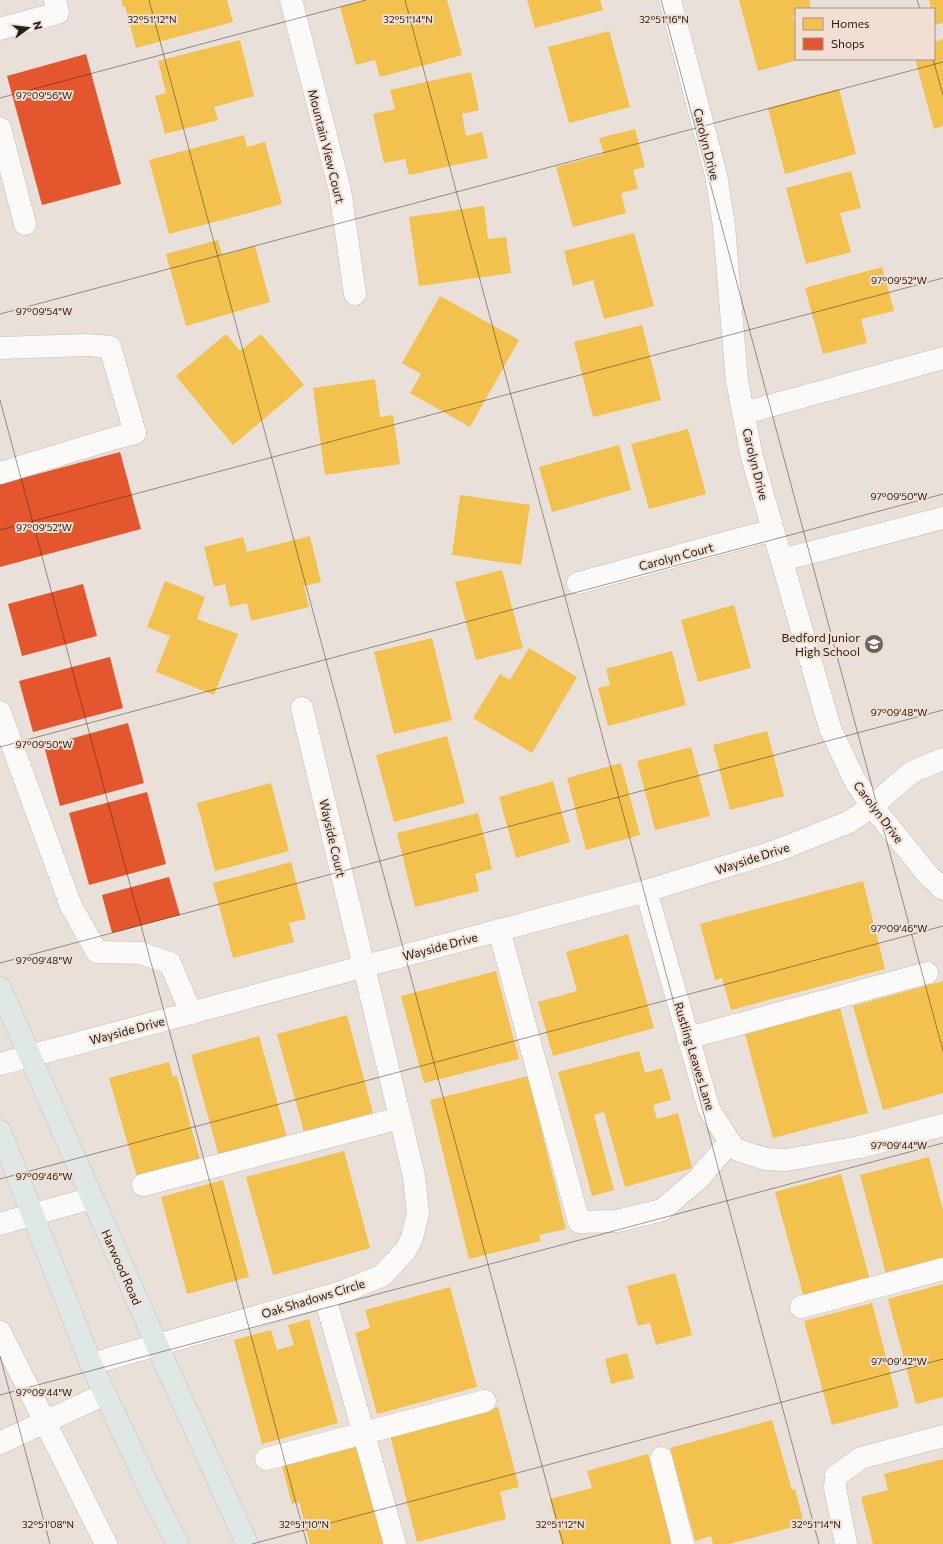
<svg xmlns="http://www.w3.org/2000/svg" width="943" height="1544" viewBox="0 0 943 1544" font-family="Commissioner,sans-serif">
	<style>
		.homes { fill: #f2c14e }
		.shops { fill: #e4572e }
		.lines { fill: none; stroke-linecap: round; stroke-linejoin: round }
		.minor-casing { stroke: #c4bdb8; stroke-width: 23 }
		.major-casing { stroke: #c4bfbc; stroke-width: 23 }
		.minor { stroke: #fcfaf9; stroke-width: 22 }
		.major { stroke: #e0e8e6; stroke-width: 22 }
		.ticks { fill: none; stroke: #27211c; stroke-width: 1; stroke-opacity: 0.45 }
		.labels { text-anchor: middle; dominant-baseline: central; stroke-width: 4; stroke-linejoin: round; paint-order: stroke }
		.street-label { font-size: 12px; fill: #27211c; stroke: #f0dfd2 }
		.poi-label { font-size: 12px; fill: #27211c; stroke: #f0dfd2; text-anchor: end }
		.ticks-label { font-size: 10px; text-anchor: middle; fill: #27211c; stroke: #f0dfd2; stroke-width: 4; stroke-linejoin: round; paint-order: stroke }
	</style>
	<rect width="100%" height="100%" fill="#e9e0d9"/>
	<g class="homes">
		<path d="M 121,0 L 227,0 L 233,22 L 136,48 L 125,6 L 123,7 Z"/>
		<path d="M 365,0 L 447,0 L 462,55 L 380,77 L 375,60 L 356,65 L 340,7 Z"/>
		<path d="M 527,0 L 600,0 L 603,10 L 535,28 Z"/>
		<path d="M 739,0 L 809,0 L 811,9 L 796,9 L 796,15 L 793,16 L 796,29 L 796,59 L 801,59 L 758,71 Z"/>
		<path d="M 929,0 L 943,0 L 943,23 L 935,25 L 934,9 L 931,9 Z"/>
		<path d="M 609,31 L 630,107 L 569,123 L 548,47 Z"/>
		<path d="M 943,39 L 943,126 L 934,129 L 915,59 L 934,59 L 934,42 Z"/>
		<path d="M 240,40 L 254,96 L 214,107 L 218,120 L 165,134 L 155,96 L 166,93 L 158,61 Z"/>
		<path d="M 471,72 L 479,110 L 462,114 L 466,136 L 482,132 L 488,158 L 409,175 L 405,159 L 384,163 L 373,114 L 395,109 L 390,90 Z"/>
		<path d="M 839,89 L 856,154 L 785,174 L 768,108 Z"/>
		<path d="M 635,129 L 645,167 L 633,170 L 638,189 L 621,193 L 626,213 L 573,227 L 556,167 L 604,154 L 599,138 Z"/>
		<path d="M 244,135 L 247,147 L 265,142 L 282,204 L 169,234 L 149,160 Z"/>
		<path d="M 851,171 L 861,208 L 840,213 L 851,252 L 806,264 L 786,188 Z"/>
		<path d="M 484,206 L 488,239 L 506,237 L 511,273 L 419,286 L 409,217 Z"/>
		<path d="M 634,233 L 654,306 L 604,319 L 593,280 L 573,286 L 564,251 Z"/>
		<path d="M 218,240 L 222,255 L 255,246 L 270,302 L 186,326 L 166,254 Z"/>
		<path d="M 882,267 L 894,311 L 861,319 L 867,343 L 823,354 L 805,288 Z"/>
		<path d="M 440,296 L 519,340 L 470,427 L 410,393 L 421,374 L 402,363 Z"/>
		<path d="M 642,325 L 661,400 L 593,417 L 574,342 Z"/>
		<path d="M 226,334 L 240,351 L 261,334 L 304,385 L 233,445 L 176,376 Z"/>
		<path d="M 375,379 L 380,417 L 393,415 L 400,464 L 325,475 L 313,388 Z"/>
		<path d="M 688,429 L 706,494 L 649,509 L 631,444 Z"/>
		<path d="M 619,445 L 631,490 L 552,512 L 539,467 Z"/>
		<path d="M 460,495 L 530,505 L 521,565 L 452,555 Z"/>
		<path d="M 310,536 L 321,582 L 304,586 L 309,607 L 251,621 L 247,603 L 230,607 L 225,584 L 214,587 L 204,547 L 243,537 L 247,552 Z"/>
		<path d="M 502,570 L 523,648 L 476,660 L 455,582 Z"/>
		<path d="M 165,581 L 205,597 L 197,619 L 238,634 L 214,695 L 156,672 L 170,636 L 147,627 Z"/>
		<path d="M 734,605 L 751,668 L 698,682 L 681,620 Z"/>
		<path d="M 432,638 L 452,720 L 394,734 L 374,652 Z"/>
		<path d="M 529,648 L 577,677 L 532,753 L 473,718 L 500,674 L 510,680 Z"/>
		<path d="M 672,651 L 686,705 L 608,726 L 598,688 L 610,685 L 606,669 Z"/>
		<path d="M 767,731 L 784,796 L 730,810 L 713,745 Z"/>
		<path d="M 447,736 L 465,803 L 394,822 L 376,755 Z"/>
		<path d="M 691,747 L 710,816 L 655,830 L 637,761 Z"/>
		<path d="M 621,763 L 640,835 L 586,850 L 567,778 Z"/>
		<path d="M 553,781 L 570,842 L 516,858 L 499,797 Z"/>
		<path d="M 271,783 L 289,851 L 215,871 L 197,803 Z"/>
		<path d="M 478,813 L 492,869 L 475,874 L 479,891 L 415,907 L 397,833 Z"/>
		<path d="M 291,862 L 306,919 L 289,923 L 294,942 L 233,958 L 213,883 Z"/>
		<path d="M 863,881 L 885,969 L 731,1010 L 722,978 L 715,980 L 700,924 Z"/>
		<path d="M 628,934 L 654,1028 L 553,1056 L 538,1002 L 577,991 L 566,952 Z"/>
		<path d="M 496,971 L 519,1059 L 424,1083 L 401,996 Z"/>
		<path d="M 943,981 L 943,1093 L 883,1110 L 853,1006 Z"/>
		<path d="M 840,1008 L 868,1113 L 773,1138 L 745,1034 Z"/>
		<path d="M 347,1015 L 373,1113 L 304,1132 L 277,1034 Z"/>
		<path d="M 259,1036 L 287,1137 L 219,1156 L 191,1055 Z"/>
		<path d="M 639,1051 L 645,1073 L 662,1068 L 671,1100 L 653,1105 L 657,1119 L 678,1113 L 692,1168 L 625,1187 L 604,1112 L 594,1115 L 614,1190 L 592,1196 L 558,1072 Z"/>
		<path d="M 169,1062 L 173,1077 L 177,1076 L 201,1163 L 138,1180 L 109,1078 Z"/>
		<path d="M 528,1076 L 566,1229 L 539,1235 L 541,1241 L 469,1259 L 430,1100 Z"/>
		<path d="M 344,1151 L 370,1248 L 273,1275 L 246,1177 Z"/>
		<path d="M 929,1157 L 943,1210 L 943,1259 L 886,1274 L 860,1175 Z"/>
		<path d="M 841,1174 L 870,1280 L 804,1298 L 775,1192 Z"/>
		<path d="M 223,1180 L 249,1277 L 187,1294 L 161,1197 Z"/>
		<path d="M 675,1273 L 692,1335 L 656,1345 L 650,1323 L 638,1326 L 627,1286 Z"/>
		<path d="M 943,1284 L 943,1397 L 916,1404 L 888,1299 Z"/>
		<path d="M 450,1287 L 477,1387 L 377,1414 L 355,1333 L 370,1328 L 365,1310 Z"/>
		<path d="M 872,1303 L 899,1407 L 832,1425 L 804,1321 Z"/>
		<path d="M 309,1319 L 338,1423 L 262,1444 L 234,1340 L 271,1330 L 277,1350 L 294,1345 L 288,1325 Z"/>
		<path d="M 627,1353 L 634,1378 L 611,1384 L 605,1359 Z"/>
		<path d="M 498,1407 L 519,1487 L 500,1492 L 506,1519 L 417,1542 L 390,1435 Z"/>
		<path d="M 772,1420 L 792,1490 L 795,1489 L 804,1524 L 729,1544 L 713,1544 L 711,1536 L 695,1541 L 670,1448 Z"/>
		<path d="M 358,1445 L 384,1544 L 310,1544 L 299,1502 L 292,1504 L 282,1466 Z"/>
		<path d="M 648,1454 L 673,1544 L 562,1544 L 550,1499 L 592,1488 L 587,1471 Z"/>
		<path d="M 943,1459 L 943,1544 L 873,1544 L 861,1497 L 888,1490 L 884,1474 Z"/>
	</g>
	<g class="shops">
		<path d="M 86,54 L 121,184 L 42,205 L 7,76 Z"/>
		<path d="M 120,452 L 141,529 L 0,567 L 0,484 Z"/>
		<path d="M 83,584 L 97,636 L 22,656 L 8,604 Z"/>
		<path d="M 110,657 L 123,708 L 33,732 L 19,681 Z"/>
		<path d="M 128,723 L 144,783 L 60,806 L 44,746 Z"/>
		<path d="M 147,792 L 166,864 L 89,885 L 69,813 Z"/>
		<path d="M 169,877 L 180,915 L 112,933 L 102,895 Z"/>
	</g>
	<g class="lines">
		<defs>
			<g id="minor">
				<path d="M 291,0 L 340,190 L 355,294"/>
				<path d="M 670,0 L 716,175 L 724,226 L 737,381 L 752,457 L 830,728 L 855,781 L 872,806 L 929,876 L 943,889"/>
				<path d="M 0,29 L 58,13 L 55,0"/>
				<path d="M 0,128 L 25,224"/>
				<path d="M 0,348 L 87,345 L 110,347 L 135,433 L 115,438 L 0,473"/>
				<path d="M 744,413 L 943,358"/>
				<path d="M 782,560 L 943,518"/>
				<path d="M 578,583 L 773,530"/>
				<path d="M 0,712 L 71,906 L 97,952 L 141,953 L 170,963 L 191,1013"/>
				<path d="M 646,891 L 709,1109 L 733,1147 L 740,1151 L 766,1159 L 786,1160 L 860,1147 L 943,1125"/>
				<path d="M 499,930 L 579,1222 L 617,1221 L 662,1210 L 698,1179 L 730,1142"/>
				<path d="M 688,1038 L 927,973"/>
				<path d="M 0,1064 L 646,891 L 776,851 L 849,822 L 872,806 L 912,772 L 943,759"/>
				<path d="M 143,1185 L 400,1118"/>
				<path d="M 0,1224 L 92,1198"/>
				<path d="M 325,1297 L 395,1544"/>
				<path d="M 801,1307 L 943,1269"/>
				<path d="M 0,1332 L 106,1544"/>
				<path d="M 91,1364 L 345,1291 L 383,1275 L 405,1251 L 412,1238 L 418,1213 L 414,1176 L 302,708"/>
				<path d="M 0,1443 L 105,1394"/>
				<path d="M 661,1458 L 683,1544"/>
				<path d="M 266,1459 L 485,1401"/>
				<path d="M 846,1544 L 835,1488 L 836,1476 L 861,1458 L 943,1436"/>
			</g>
			<g id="major">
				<path d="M 0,988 L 157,1345 L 247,1544"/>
				<path d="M 0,1131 L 91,1364 L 152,1494 L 178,1544"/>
			</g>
		</defs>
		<use href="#minor" class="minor-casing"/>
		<use href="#major" class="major-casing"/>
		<use href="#minor" class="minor"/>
		<use href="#major" class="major"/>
	</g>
	<path class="ticks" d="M 149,0 L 563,1544M 405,0 L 819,1544M 661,0 L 943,1051M 917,0 L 920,9M 933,59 L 943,95M 0,98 L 366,0M 0,314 L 943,62M 0,400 L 307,1544M 0,530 L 943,278M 0,747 L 943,494M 0,963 L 943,710M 0,1179 L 943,926M 0,1356 L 50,1544M 0,1395 L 943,1143M 252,1544 L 943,1359"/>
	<defs>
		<symbol id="school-disc" viewBox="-11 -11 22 22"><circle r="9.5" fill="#6b645e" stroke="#f0dfd2"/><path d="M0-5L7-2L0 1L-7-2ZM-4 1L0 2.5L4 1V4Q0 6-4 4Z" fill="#fff"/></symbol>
	</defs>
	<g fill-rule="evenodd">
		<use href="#school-disc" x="863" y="633" width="22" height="22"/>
	</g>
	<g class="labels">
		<g class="street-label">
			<text transform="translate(707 144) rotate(76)">Carolyn Drive</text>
			<text transform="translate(327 146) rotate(76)">Mountain View Court</text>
			<text transform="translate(756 464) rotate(76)">Carolyn Drive</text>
			<text transform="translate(676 556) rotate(-15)">Carolyn Court</text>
			<text transform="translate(879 812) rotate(53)">Carolyn Drive</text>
			<text transform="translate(333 838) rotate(77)">Wayside Court</text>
			<text transform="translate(752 858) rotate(-18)">Wayside Drive</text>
			<text transform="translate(440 946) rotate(-15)">Wayside Drive</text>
			<text transform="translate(127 1030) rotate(-15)">Wayside Drive</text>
			<text transform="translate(695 1056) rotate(73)">Rustling Leaves Lane</text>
			<text transform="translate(122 1267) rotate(66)">Harwood Road</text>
			<text transform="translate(313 1298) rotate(-17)">Oak Shadows Circle</text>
		</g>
		<g class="poi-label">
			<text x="860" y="637">Bedford Junior<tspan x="860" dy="14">High School</tspan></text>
		</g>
	</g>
	<g class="ticks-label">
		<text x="408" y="23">32°51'14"N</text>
		<text x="664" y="23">32°51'16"N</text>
		<text x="152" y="23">32°51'12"N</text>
		<text x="44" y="99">97°09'56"W</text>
		<text x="899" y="284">97°09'52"W</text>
		<text x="44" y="315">97°09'54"W</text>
		<text x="899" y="500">97°09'50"W</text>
		<text x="44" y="531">97°09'52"W</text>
		<text x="899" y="716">97°09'48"W</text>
		<text x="44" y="748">97°09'50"W</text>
		<text x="899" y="932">97°09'46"W</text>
		<text x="44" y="964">97°09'48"W</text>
		<text x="899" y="1149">97°09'44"W</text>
		<text x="44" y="1180">97°09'46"W</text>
		<text x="899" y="1365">97°09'42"W</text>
		<text x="44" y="1396">97°09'44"W</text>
		<text x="48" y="1528">32°51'08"N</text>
		<text x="304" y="1528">32°51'10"N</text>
		<text x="560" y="1528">32°51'12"N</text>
		<text x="816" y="1528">32°51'14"N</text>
	</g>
	<rect x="795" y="8" width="140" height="52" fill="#f0dfd2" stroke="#a09389"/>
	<rect x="803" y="18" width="20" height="12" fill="#f2c14e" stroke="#a09389"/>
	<text x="831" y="28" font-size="12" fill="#27211c">Homes</text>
	<rect x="803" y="38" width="20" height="12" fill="#e4572e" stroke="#a09389"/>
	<text x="831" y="48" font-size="12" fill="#27211c">Shops</text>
	<g transform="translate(28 28) rotate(75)" stroke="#f0dfd2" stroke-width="3" paint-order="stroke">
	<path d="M0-3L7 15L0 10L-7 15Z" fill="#27211c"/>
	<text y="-6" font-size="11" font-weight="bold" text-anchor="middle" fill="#27211c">N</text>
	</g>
</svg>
